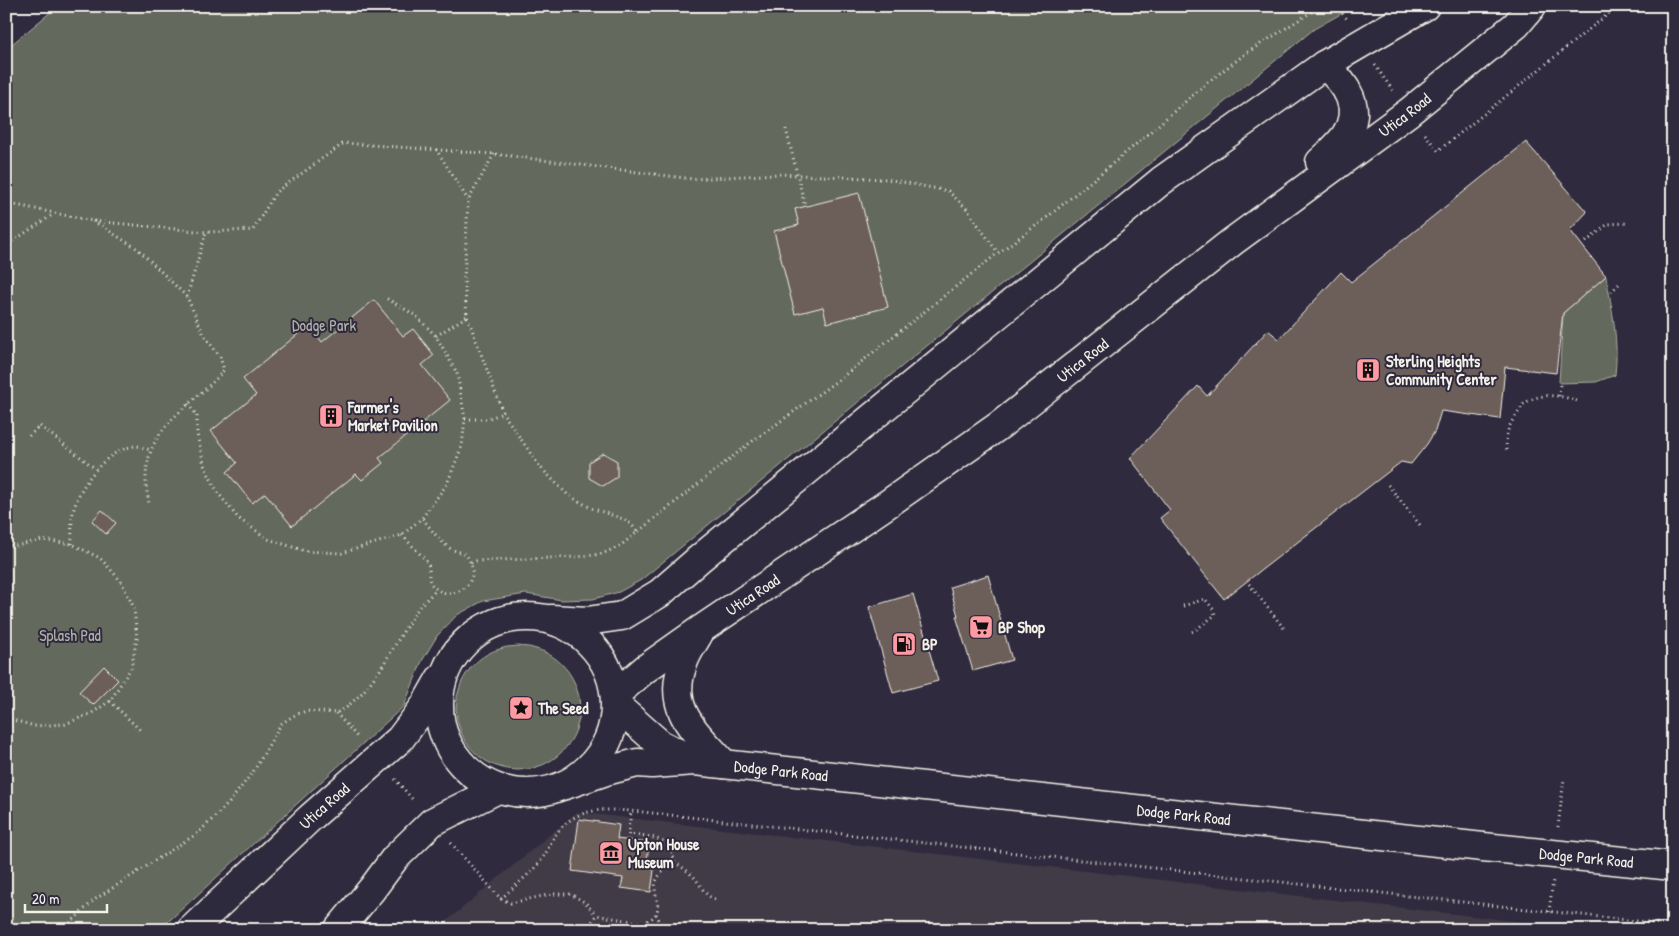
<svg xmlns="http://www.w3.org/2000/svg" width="1679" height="936" viewBox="0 0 1679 936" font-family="'Patrick Hand',sans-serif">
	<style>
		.built { fill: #413a46 }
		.green { fill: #636a5d; stroke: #acaea2 }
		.building { fill: #6c5f5a; stroke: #f4f1e8 }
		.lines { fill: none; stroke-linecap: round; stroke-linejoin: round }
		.minor-casing { stroke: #f4f1e8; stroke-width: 31 }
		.path { stroke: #f4f1e8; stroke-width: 3; stroke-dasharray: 1 4; stroke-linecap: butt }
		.minor { stroke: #2f2a3d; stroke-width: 28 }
		.labels { text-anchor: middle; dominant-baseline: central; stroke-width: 4; stroke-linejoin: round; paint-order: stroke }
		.street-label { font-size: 16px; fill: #f4f1e8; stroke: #2f2a3d }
		.park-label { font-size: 16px; fill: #b3b4a9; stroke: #2f2a3d }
		.poi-label { font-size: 16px; font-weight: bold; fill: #f4f1e8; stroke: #2f2a3d; text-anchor: start }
	</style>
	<rect width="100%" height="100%" fill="#2f2a3d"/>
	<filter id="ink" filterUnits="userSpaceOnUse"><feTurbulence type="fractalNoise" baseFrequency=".02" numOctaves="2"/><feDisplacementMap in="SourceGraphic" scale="10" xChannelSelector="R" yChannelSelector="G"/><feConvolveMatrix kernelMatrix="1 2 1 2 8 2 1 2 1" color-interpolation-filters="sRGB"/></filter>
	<g filter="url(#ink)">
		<path class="built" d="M 577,812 L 1593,930 L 436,930 Z"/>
		<g class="green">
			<path d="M 58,6 L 1355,6 L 1314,29 L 641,580 L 619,592 L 593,599 L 562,600 L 526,594 L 483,601 L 457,615 L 437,636 L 422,661 L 404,706 L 159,930 L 6,930 L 6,49 Z"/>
			<path d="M 1606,276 C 1612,309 1619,341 1615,375 L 1596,382 L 1559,383 L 1563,313 Z"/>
			<circle cx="518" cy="708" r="62"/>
		</g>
		<g class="building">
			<path d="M 1526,142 L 1587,212 L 1570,230 L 1606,276 L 1563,313 L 1556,373 L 1505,367 L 1500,419 L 1441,411 L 1435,431 L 1427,444 L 1411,464 L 1401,462 L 1224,599 L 1160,518 L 1170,510 L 1130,458 L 1198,386 L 1207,396 L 1268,330 L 1279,339 L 1341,272 L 1351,282 Z"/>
			<path d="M 859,193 L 888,307 L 827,323 L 823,307 L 795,314 L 774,231 L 799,225 L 795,209 Z"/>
			<path d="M 374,300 L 403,336 L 413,329 L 434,355 L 422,365 L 450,400 L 379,458 L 383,463 L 362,480 L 356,474 L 292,526 L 265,493 L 252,503 L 227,472 L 237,463 L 211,431 L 256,395 L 243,379 L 309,325 L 322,342 Z"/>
			<path d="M 603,453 L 617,461 L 617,477 L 603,486 L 589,478 L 589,462 Z"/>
			<path d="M 102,510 L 116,523 L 106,534 L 92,521 Z"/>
			<path d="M 988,575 L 1012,660 L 973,671 L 956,616 L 958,616 L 950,587 Z"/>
			<path d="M 913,594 L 938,681 L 893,693 L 869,607 Z"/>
			<path d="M 104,666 L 118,680 L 93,705 L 79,692 Z"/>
			<path d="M 579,819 L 619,825 L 617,839 L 649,843 L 647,862 L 655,863 L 651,892 L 621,888 L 623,878 L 572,871 Z"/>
		</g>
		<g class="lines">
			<defs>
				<g id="minor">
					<path d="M 1320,162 C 1328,154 1338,146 1345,136 C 1364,108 1346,83 1324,65"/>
					<circle cx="527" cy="705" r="88"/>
					<path d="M 551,619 L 587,621 L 622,616 L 660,593 L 699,559 L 1161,181 L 1324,65 L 1425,6"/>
					<path d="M 699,633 C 694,643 686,653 683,664 C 666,710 696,732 724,764"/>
					<path id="s1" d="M 616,694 L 645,669 L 703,628 L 889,503 L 1000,425 L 1232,242 L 1409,112 L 1516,25 L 1532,6"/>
					<path d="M 617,706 L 660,744 L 694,761"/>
					<path id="s2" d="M 565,785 L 606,771 L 637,763 L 652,764 L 695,761 L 1483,847 L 1673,866"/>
					<path id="s3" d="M 191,930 L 310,818 L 400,739 L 424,707 L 440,679"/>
					<path d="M 338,930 L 372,889 L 395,858 L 432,822 L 498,789"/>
				</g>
			</defs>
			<use href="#minor" class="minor-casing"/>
			<g class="path">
				<path d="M 1336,6 L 1347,19"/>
				<path d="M 1375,65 L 1393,91"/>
				<path d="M 786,129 L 805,206"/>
				<path d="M 1425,134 L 1438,151 L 1618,6"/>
				<path d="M 436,149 L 468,200"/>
				<path d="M 494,154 L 468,201 L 464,280 L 467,316 L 503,413 L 540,467 L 568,495 L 591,508 L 623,519 L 631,524 L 638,532"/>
				<path d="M 6,203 L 93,221 L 206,232 L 253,230 L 276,192 L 344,143 L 494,154 L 693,179 L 779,174 L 887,179 L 948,191 L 966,208 L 998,253"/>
				<path d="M 93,221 L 138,249 L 187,297 L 204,335 L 220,357 L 224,370 C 193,407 145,425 146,481 C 146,489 148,497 149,504"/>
				<path d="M 1586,242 L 1608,224 L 1627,223"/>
				<path d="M 6,249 L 13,241 L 54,214"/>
				<path d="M 1611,292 L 1621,282"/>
				<path d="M 187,297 L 206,232"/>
				<path d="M 436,336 L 467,316"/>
				<path d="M 1559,396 L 1560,385"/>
				<path d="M 188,404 L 197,416 L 197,434 L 204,465 L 218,493 L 238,518 L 268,539 L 305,551 L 342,553 L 402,535 L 422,518 L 447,484 L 462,446 L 465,419 L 457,373 L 436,336 L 415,315 L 384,297"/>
				<path d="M 465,419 L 487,419 L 503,413"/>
				<path d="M 29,436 L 40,426 L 96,469"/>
				<path d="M 1507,450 C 1505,438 1507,428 1515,417 C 1518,413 1521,408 1524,404 C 1538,392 1562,395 1577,401"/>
				<path d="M 1388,485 L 1420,525"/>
				<path d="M 8,524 L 11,547"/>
				<path d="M 402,535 C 407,541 425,558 428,564 C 431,571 426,579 433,586 C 449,603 479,587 471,564 C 466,549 457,554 448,547 C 438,540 430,527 422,518"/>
				<path d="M 72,544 C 72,534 71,523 73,513 C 78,486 107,448 136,446 C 140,446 146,449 151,450"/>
				<path d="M 6,549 L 11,547 L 42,540 L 72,544 L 100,558 L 121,581 L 134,608 L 137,638 L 131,668 L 110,701 L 92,713 L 65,724 L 34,726 L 6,718"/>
				<path d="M 471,563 L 476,561 L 576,557 L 602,554 L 620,546 L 750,443 L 841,378 L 998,253 L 1045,219 L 1134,146 L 1208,82 L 1248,52 L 1321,6"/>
				<path d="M 1249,584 L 1286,631"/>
				<path d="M 1183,606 L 1205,599 L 1214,610 L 1215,615 L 1194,631 L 1191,632"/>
				<path d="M 110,701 L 141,731"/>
				<path d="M 336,713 L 359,739"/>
				<path d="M 395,779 L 414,801"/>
				<path d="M 1558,827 L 1564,779"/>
				<path d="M 628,840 L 631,811"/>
				<path d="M 451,843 L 501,899 L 511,903 L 552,894 L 571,894 L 586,903 L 596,915"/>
				<path d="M 674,862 C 681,866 687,871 693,876 C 700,883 705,897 715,899"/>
				<path d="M 501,899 C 512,888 534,871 542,859 C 549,849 552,838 560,829 C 582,804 614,810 643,812 L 1673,925"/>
				<path d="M 1549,912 L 1553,880"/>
				<path d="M 656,914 L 664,930"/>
				<path d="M 63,930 L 94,900 L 198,833 L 229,803 L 255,769 L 281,724 L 293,716 L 306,711 L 336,713 L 346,708 L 363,692 L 380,670 L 409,622 L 420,606 L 437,589"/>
				<path d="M 587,930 L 596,915 L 643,923 C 671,912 649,896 657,879 C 660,873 669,867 674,862 C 673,837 648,836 629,834"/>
			</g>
			<use href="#minor" class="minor"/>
		</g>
	</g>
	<defs>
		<symbol id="building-square" viewBox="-11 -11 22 22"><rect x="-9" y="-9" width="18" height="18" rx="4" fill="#ff9aa2" stroke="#2f2a3d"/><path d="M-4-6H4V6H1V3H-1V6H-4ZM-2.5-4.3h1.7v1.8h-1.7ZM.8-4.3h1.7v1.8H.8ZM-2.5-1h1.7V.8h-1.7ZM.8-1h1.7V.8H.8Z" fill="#111"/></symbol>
		<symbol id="supermarket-square" viewBox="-11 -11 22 22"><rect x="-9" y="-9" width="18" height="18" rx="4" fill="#ff9aa2" stroke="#2f2a3d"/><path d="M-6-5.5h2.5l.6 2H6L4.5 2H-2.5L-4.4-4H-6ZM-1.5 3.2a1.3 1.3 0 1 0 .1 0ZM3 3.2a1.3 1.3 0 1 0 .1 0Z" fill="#111"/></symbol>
		<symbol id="fuel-square" viewBox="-11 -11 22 22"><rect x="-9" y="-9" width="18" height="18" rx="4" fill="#ff9aa2" stroke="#2f2a3d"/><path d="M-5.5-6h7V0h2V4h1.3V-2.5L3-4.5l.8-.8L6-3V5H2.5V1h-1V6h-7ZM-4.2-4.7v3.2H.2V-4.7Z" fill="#111"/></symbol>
		<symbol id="sight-square" viewBox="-11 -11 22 22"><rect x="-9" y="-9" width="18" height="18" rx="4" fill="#ff9aa2" stroke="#2f2a3d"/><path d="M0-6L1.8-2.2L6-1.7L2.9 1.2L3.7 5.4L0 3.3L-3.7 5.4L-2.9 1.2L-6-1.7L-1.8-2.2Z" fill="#111"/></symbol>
		<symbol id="museum-square" viewBox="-11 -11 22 22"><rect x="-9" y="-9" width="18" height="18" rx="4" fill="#ff9aa2" stroke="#2f2a3d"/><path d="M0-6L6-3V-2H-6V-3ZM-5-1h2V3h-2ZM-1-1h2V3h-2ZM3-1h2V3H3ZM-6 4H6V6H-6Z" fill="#111"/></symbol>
	</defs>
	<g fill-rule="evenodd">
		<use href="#building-square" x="1354" y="356" width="28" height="28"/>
		<use href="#building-square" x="317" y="402" width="28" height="28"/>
		<use href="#supermarket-square" x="967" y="613" width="28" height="28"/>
		<use href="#fuel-square" x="890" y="630" width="28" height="28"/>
		<use href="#sight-square" x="507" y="694" width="28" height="28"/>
		<use href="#museum-square" x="597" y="839" width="28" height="28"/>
	</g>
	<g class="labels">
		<g class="street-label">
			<text stroke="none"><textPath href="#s1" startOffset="979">Utica Road</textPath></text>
			<text stroke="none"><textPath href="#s1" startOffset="574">Utica Road</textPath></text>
			<text stroke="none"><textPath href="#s1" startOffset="169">Utica Road</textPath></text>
			<text stroke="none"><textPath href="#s2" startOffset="220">Dodge Park Road</textPath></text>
			<text stroke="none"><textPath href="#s3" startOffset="182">Utica Road</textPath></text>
			<text stroke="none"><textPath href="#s2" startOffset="625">Dodge Park Road</textPath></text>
			<text stroke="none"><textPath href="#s2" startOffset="1030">Dodge Park Road</textPath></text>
		</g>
		<g class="park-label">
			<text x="324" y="325">Dodge Park</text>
			<text x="70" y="635">Splash Pad</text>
		</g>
		<g class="poi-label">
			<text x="1386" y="361">Sterling Heights<tspan x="1386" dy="18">Community Center</tspan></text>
			<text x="348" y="407">Farmer's<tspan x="348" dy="18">Market Pavilion</tspan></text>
			<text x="998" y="627">BP Shop</text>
			<text x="922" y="644">BP</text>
			<text x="538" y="708">The Seed</text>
			<text x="628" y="844">Upton House<tspan x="628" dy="18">Museum</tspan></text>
		</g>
	</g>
	<rect width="1679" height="936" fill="none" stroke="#2f2a3d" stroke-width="25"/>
	<rect x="12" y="12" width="1654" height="911" fill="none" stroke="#f4f1e8" stroke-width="2" filter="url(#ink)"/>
	<path d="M25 904v8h82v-8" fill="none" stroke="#f4f1e8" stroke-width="2.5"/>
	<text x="32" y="904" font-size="15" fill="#f4f1e8" stroke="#2f2a3d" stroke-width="4" paint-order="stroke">20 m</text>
</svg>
